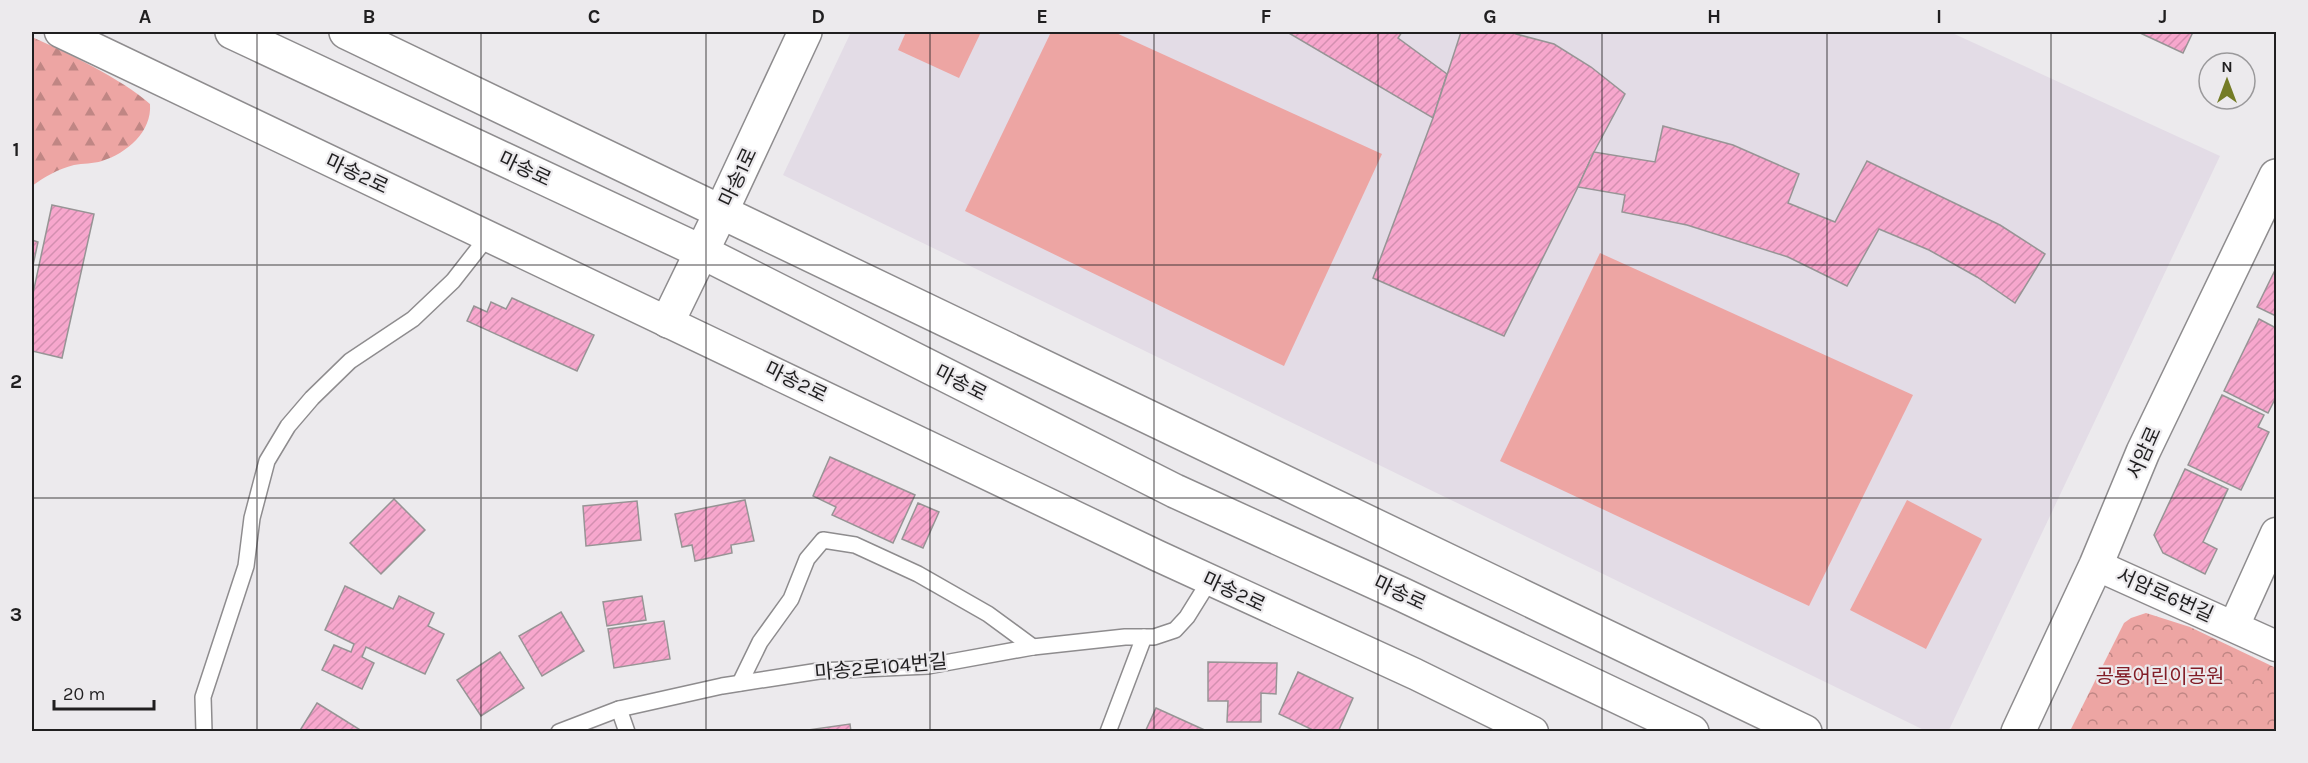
<svg xmlns="http://www.w3.org/2000/svg" width="2308" height="763" viewBox="0 0 2308 763" font-family="Karla,'Noto Sans KR',sans-serif">
	<style>
		.built { fill: #e3dce6 }
		.grass { fill: #eda5a3 }
		.forest { fill: url(#forest-firs) }
		.park { fill: url(#park-crowns) }
		.building { fill: url(#building-hatch); stroke: #979495; stroke-width: 1.5 }
		.lines { fill: none; stroke-linecap: round; stroke-linejoin: round }
		.service-casing { stroke: #8e8c8e; stroke-width: 18 }
		.minor-casing { stroke: #8e8c8e; stroke-width: 33 }
		.tertiary-casing { stroke: #8e8c8e; stroke-width: 36 }
		.service { stroke: #fff; stroke-width: 15 }
		.minor { stroke: #fff; stroke-width: 30 }
		.tertiary { stroke: #fff; stroke-width: 33 }
		.grid { fill: none; stroke: #201f20; stroke-width: 1.5; stroke-opacity: 0.55 }
		.labels { text-anchor: middle; dominant-baseline: central; stroke-width: 4.5; stroke-linejoin: round; paint-order: stroke }
		.street-label { font-size: 20px; fill: #201f20; stroke: #eceaed }
		.park-label { font-size: 20px; fill: #821d27; stroke: #eceaed }
		.neatline { fill: none; stroke: #201f20; stroke-width: 2 }
		.grid-label { font-size: 20px; text-anchor: middle; font-weight: bold; fill: #201f20 }
	</style>
	<defs>
		<pattern id="forest-firs" width="22" height="20" patternUnits="userSpaceOnUse" patternTransform="scale(1.5)"><rect width="22" height="20" fill="#eda5a3"/><path d="M5 1l3.5 6h-7zM16 11l3.5 6h-7z" fill="#c08684"/></pattern>
		<pattern id="park-crowns" width="20" height="18" patternUnits="userSpaceOnUse" patternTransform="scale(1.5)"><rect width="20" height="18" fill="#eda5a3"/><path d="M2 6a3 3 0 1 1 6 0M12 15a3 3 0 1 1 6 0" fill="none" stroke="#c08684"/></pattern>
		<pattern id="building-hatch" width="6" height="6" patternUnits="userSpaceOnUse" patternTransform="scale(1.5)"><rect width="6" height="6" fill="#f7a7cd"/><path d="M-1 1l2-2M0 6l6-6M5 7l2-2" fill="none" stroke="#d38fb0"/></pattern>
	</defs>
	<rect width="100%" height="100%" fill="#eceaed"/>
	<path class="built" d="M 851,32 L 1950,32 L 2220,156 L 1948,732 L 1926,731 L 783,175 Z"/>
	<g class="grass">
		<path d="M 906,32 L 981,32 L 959,78 L 898,50 Z"/>
		<path d="M 1051,32 L 1114,32 L 1382,154 L 1284,366 L 965,211 Z"/>
		<path d="M 1600,253 L 1913,395 L 1809,606 L 1500,461 Z"/>
		<path d="M 1907,500 L 1982,539 L 1926,649 L 1850,610 Z"/>
	</g>
	<path class="forest" d="M 32,37 C 66,52 122,79 150,104 C 152,132 127,153 102,161 C 93,164 83,163 74,165 C 58,169 44,177 32,186 L 33,98 L 32,88 Z"/>
	<path class="park" d="M 2146,613 L 2190,627 L 2276,668 L 2276,731 L 2070,731 L 2124,623 L 2131,618 Z"/>
	<g class="building">
		<path d="M 1287,32 L 1402,32 L 1398,38 L 1447,74 L 1433,118 Z"/>
		<path d="M 1461,32 L 1517,32 L 1516,34 L 1554,44 L 1591,67 L 1625,94 L 1594,152 L 1578,187 L 1504,336 L 1373,278 L 1433,118 Z"/>
		<path d="M 2138,32 L 2193,32 L 2183,53 Z"/>
		<path d="M 1663,126 L 1733,145 L 1799,174 L 1788,203 L 1835,222 L 1867,161 L 2000,225 L 2045,254 L 2015,303 L 1977,277 L 1929,250 L 1879,229 L 1847,286 L 1788,257 L 1687,225 L 1622,212 L 1625,195 L 1578,187 L 1594,152 L 1655,162 Z"/>
		<path d="M 52,205 L 94,214 L 62,358 L 32,351 L 32,298 Z"/>
		<path d="M 32,240 L 38,242 L 32,270 Z"/>
		<path d="M 2276,268 L 2276,316 L 2257,307 Z"/>
		<path d="M 512,298 L 594,335 L 577,371 L 467,321 L 474,306 L 487,312 L 491,302 L 506,309 Z"/>
		<path d="M 2259,319 L 2276,328 L 2276,397 L 2268,413 L 2224,391 Z"/>
		<path d="M 2222,395 L 2264,415 L 2258,427 L 2269,432 L 2241,490 L 2188,465 Z"/>
		<path d="M 830,457 L 915,495 L 893,543 L 832,515 L 836,507 L 813,496 Z"/>
		<path d="M 2185,469 L 2228,489 L 2203,542 L 2217,549 L 2205,574 L 2163,553 L 2154,535 Z"/>
		<path d="M 394,499 L 425,530 L 381,574 L 350,543 Z"/>
		<path d="M 745,500 L 754,541 L 731,545 L 732,553 L 695,561 L 692,545 L 682,547 L 675,514 Z"/>
		<path d="M 637,501 L 641,540 L 586,546 L 583,506 Z"/>
		<path d="M 918,503 L 939,512 L 923,548 L 902,539 Z"/>
		<path d="M 345,586 L 393,609 L 399,596 L 434,613 L 428,626 L 444,634 L 425,674 L 366,647 L 362,657 L 374,663 L 362,689 L 322,670 L 334,645 L 351,652 L 354,644 L 325,630 Z"/>
		<path d="M 642,596 L 646,620 L 607,626 L 603,602 Z"/>
		<path d="M 561,612 L 584,651 L 542,676 L 519,636 Z"/>
		<path d="M 664,621 L 670,659 L 614,668 L 608,629 Z"/>
		<path d="M 500,652 L 524,688 L 481,716 L 457,680 Z"/>
		<path d="M 1208,662 L 1277,663 L 1276,694 L 1261,693 L 1261,722 L 1227,722 L 1228,701 L 1208,701 Z"/>
		<path d="M 1298,672 L 1353,698 L 1338,732 L 1317,732 L 1279,714 Z"/>
		<path d="M 317,703 L 362,731 L 299,732 Z"/>
		<path d="M 1156,708 L 1209,732 L 1145,732 Z"/>
		<path d="M 850,724 L 851,732 L 794,732 Z"/>
	</g>
	<g class="lines">
		<defs>
			<g id="service">
				<path d="M 740,683 L 760,642 L 791,599 L 807,559 L 823,540 L 855,545 L 918,574 L 988,614 L 1033,647"/>
				<path d="M 619,709 L 627,732"/>
				<path d="M 204,732 L 203,697 L 246,566 L 252,518 L 267,461 L 288,426 L 312,398 L 350,361 L 413,319 L 453,281 L 489,235"/>
				<path d="M 559,732 L 619,709 L 722,686 L 819,671 L 928,666 L 1033,647 L 1125,637 L 1154,637 L 1175,630 L 1187,617 L 1210,580"/>
				<path d="M 1108,732 L 1144,637"/>
			</g>
			<g id="minor">
				<path d="M 60,32 L 1158,556 L 1415,674 L 1533,732"/>
				<path d="M 2096,565 L 2276,646"/>
				<path d="M 2234,626 L 2276,533"/>
			</g>
			<g id="tertiary">
				<path d="M 232,32 L 702,252 L 1175,491 L 1401,594 L 1692,732"/>
				<path d="M 346,32 L 1805,732"/>
				<path d="M 668,321 L 721,212 L 805,32"/>
				<path d="M 2018,732 L 2096,565 L 2143,452 L 2276,176"/>
			</g>
		</defs>
		<use href="#service" class="service-casing"/>
		<use href="#minor" class="minor-casing"/>
		<use href="#tertiary" class="tertiary-casing"/>
		<use href="#service" class="service"/>
		<use href="#minor" class="minor"/>
		<use href="#tertiary" class="tertiary"/>
	</g>
	<path class="grid" d="M 257,32 L 257,732M 481,32 L 481,732M 706,32 L 706,732M 930,32 L 930,732M 1154,32 L 1154,732M 1378,32 L 1378,732M 1602,32 L 1602,732M 1827,32 L 1827,732M 2051,32 L 2051,732M 32,265 L 2276,265M 32,498 L 2276,498"/>
	<g class="labels">
		<g class="street-label">
			<text transform="translate(525 169) rotate(25)">마송로</text>
			<text transform="translate(357 174) rotate(25)">마송2로</text>
			<text transform="translate(738 177) rotate(-65)">마송1로</text>
			<text transform="translate(796 382) rotate(26)">마송2로</text>
			<text transform="translate(961 383) rotate(27)">마송로</text>
			<text transform="translate(2144 453) rotate(-66)">서암로</text>
			<text transform="translate(1234 592) rotate(25)">마송2로</text>
			<text transform="translate(1400 593) rotate(25)">마송로</text>
			<text transform="translate(2165 595) rotate(24)">서암로6번길</text>
			<text transform="translate(881 667) rotate(-5)">마송2로104번길</text>
		</g>
		<g class="park-label">
			<text x="2160" y="676">공룡어린이공원</text>
		</g>
	</g>
	<rect width="2308" height="763" fill="none" stroke="#eceaed" stroke-width="66"/>
	<g transform="translate(2227 81)"><circle r="28" fill="#eceaed" stroke="#9a999b" stroke-width="1.5"/>
	<path d="M0-4.5L10 22L0 15L-10 22Z" fill="#747c26"/>
	<text y="-9" font-size="16" font-weight="bold" text-anchor="middle" fill="#201f20">N</text>
	</g>
	<path d="M54 700v9h100v-9" fill="none" stroke="#201f20" stroke-width="3"/>
	<text x="63" y="700" font-size="18" fill="#201f20" stroke="#eceaed" stroke-width="4.5" paint-order="stroke">20 m</text>
	<rect x="33" y="33" width="2242" height="697" class="neatline"/>
	<g class="grid-label">
		<text x="145" y="23">A</text>
		<text x="369" y="23">B</text>
		<text x="594" y="23">C</text>
		<text x="818" y="23">D</text>
		<text x="1042" y="23">E</text>
		<text x="1266" y="23">F</text>
		<text x="1490" y="23">G</text>
		<text x="1714" y="23">H</text>
		<text x="1939" y="23">I</text>
		<text x="2163" y="23">J</text>
		<text x="16" y="156">1</text>
		<text x="16" y="388">2</text>
		<text x="16" y="621">3</text>
	</g>
</svg>
